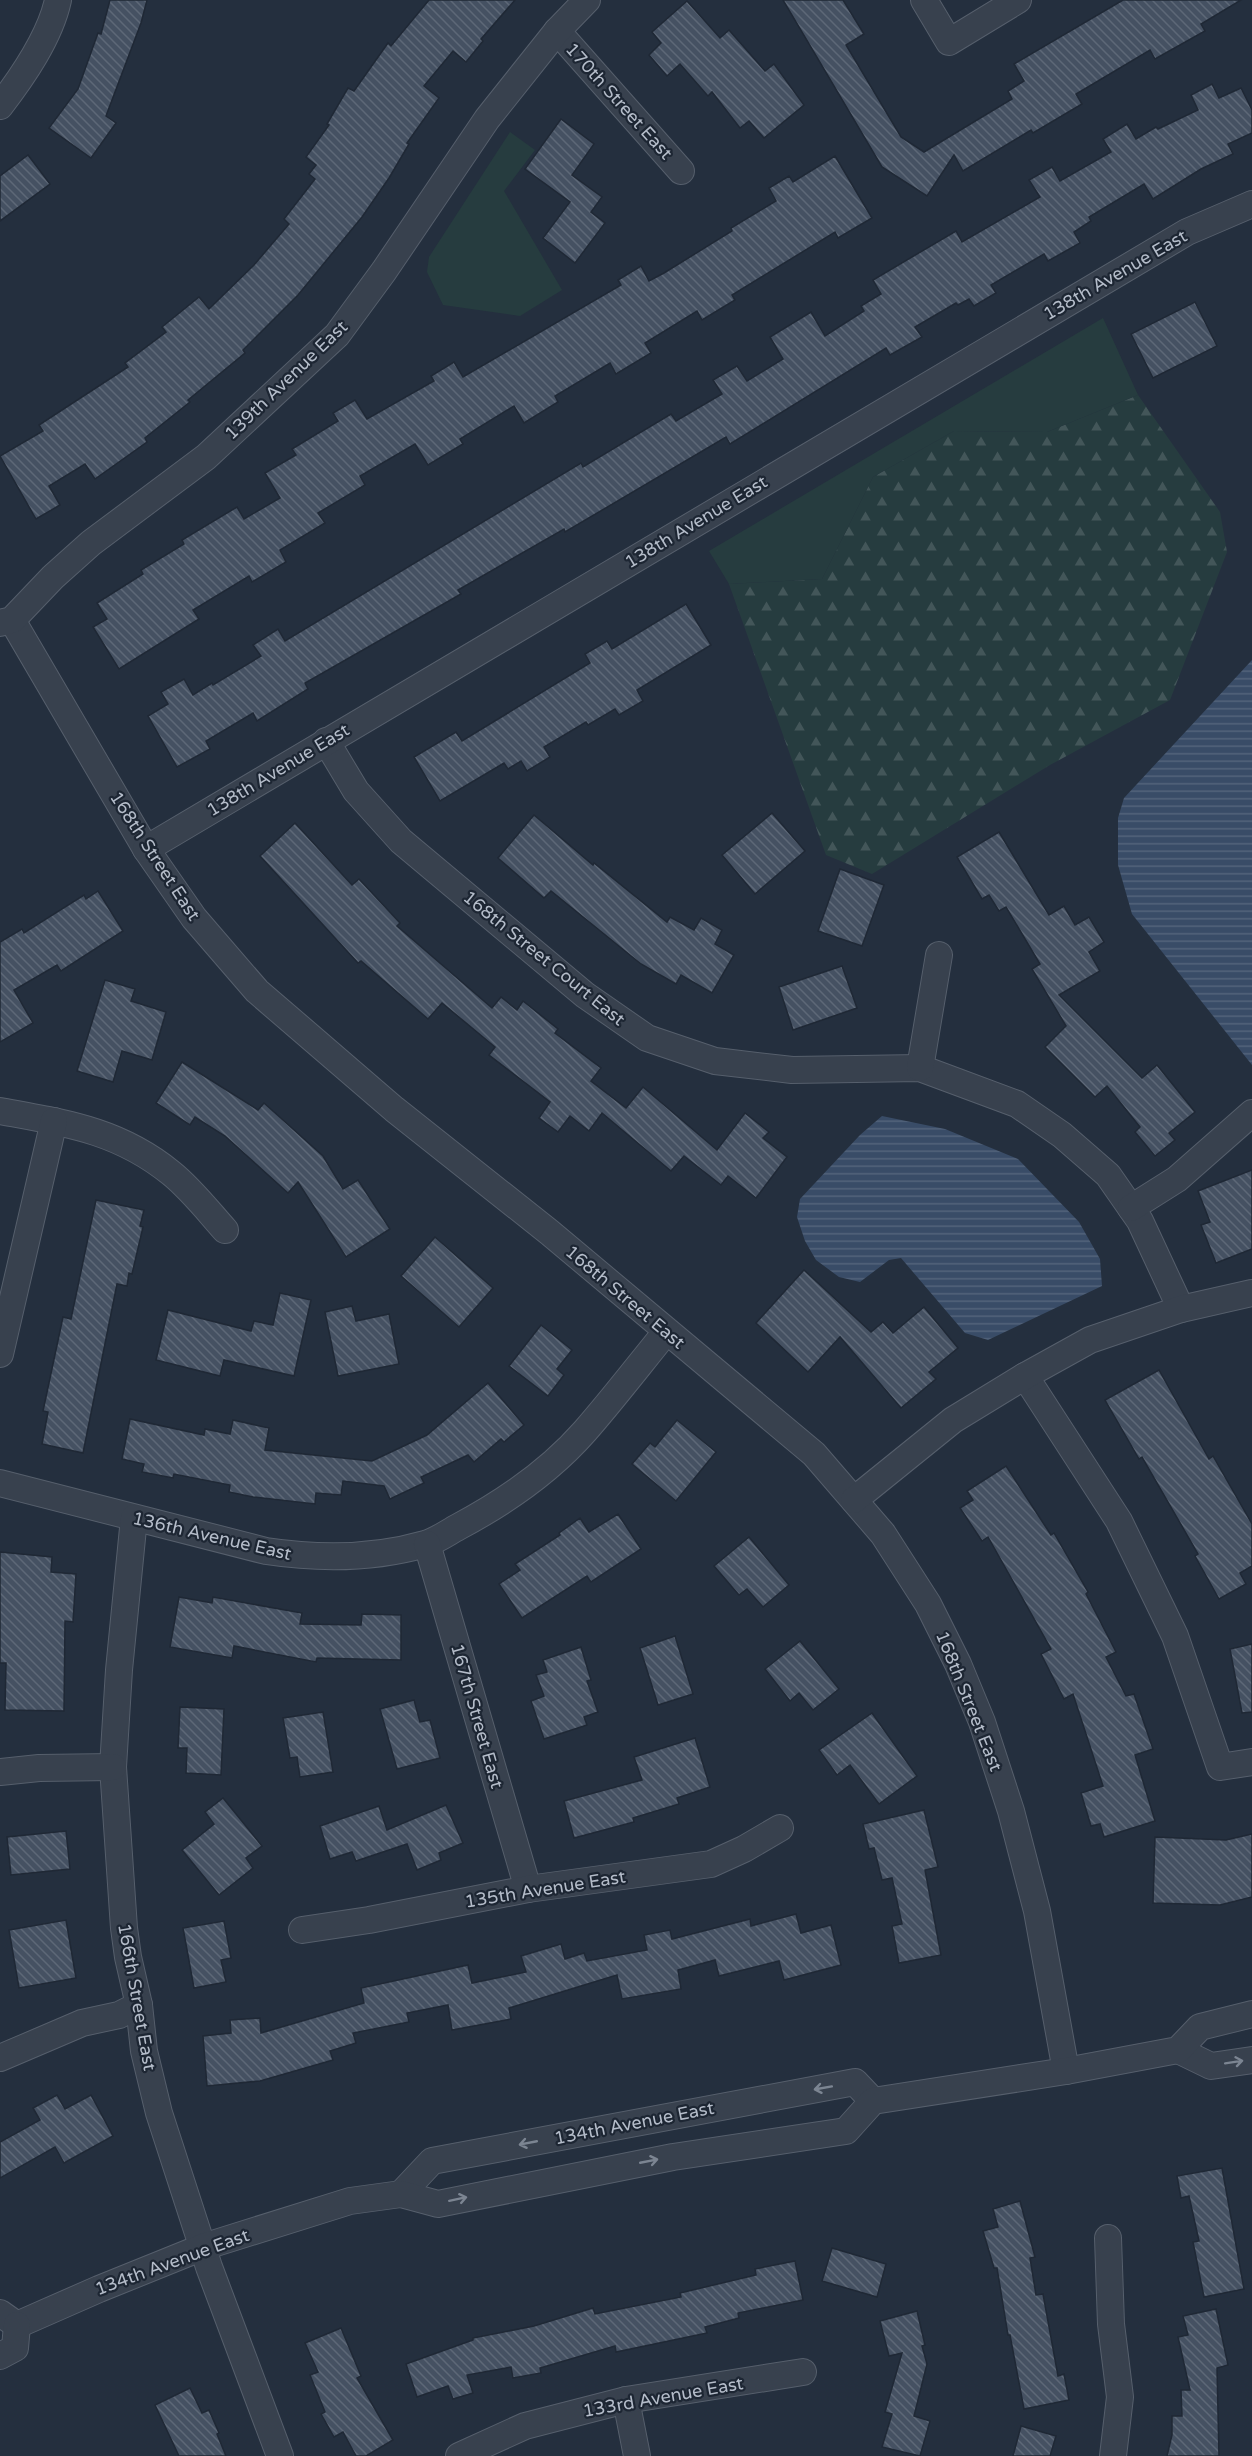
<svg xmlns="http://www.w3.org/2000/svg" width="1252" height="2456" viewBox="0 0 1252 2456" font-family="'Varela Round',sans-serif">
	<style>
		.forest { fill: url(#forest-firs) }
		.green { fill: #263c3f }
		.water { fill: url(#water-rules) }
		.building { fill: url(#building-back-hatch); stroke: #1f2835; stroke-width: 1.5 }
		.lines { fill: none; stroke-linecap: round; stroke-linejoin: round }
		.minor-casing { stroke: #565f6c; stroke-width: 28 }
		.minor { stroke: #38414e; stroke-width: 26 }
		.oneway { stroke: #7c8592 }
		.labels { text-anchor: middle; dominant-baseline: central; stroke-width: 4.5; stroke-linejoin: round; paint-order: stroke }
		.street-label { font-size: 18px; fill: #b4bcc9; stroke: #1d2633 }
	</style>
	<defs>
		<pattern id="forest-firs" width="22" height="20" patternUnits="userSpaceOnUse" patternTransform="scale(1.5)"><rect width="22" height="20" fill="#263c3f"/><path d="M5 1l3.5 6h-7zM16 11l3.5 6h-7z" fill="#435659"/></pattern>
		<pattern id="water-rules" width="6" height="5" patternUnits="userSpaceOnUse" patternTransform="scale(1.5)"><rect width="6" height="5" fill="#394c67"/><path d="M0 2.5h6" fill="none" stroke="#53647b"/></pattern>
		<pattern id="building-back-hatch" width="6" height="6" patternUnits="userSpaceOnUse" patternTransform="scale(1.5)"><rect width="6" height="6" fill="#455162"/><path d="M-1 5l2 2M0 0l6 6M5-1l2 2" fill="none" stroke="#5d6877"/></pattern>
	</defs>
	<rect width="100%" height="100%" fill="#242f3e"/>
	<path class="forest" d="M 1138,395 L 1220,512 L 1227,552 L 1170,700 L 1050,765 L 872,874 L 826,855 L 729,584 L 822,579 L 873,477 L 954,431 L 1047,432 Z"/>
	<g class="green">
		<path d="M 510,132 L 535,150 L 504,191 L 562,290 L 520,316 L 443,305 L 427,272 L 429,257 Z"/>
		<path d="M 1103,318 L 1138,395 L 1047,432 L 954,431 L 873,477 L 822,579 L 729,584 L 709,551 Z"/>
	</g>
	<g class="water">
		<path d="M 1252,660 L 1252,1065 L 1132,914 L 1118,865 L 1118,818 L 1124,798 Z"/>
		<path d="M 882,1116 L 945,1129 L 1018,1159 L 1079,1222 L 1100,1259 L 1102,1286 L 988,1340 L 965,1333 L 901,1258 L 889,1260 L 860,1282 L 839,1277 L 816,1260 L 805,1241 L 797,1217 L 800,1199 L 860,1135 Z"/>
	</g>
	<g class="building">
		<path d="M 110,0 L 147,0 L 141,23 L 106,116 L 116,123 L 91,158 L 49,128 L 78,89 L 98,33 L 101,34 Z"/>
		<path d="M 429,0 L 515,0 L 481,39 L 483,41 L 466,62 L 453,51 L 424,86 L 439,98 L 407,143 L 409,144 L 389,178 L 362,217 L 298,295 L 243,350 L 245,353 L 188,400 L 190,402 L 145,438 L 147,442 L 95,479 L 85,464 L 49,486 L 60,505 L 36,519 L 0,456 L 43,431 L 39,425 L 128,367 L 125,363 L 166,332 L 162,327 L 199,297 L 209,309 L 254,265 L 289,224 L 284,219 L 315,179 L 309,174 L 316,165 L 306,157 L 329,125 L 327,124 L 348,88 L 354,91 L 388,43 L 391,46 Z"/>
		<path d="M 783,0 L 843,0 L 864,34 L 846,45 L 901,137 L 924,152 L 1012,99 L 1008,91 L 1024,81 L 1014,64 L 1123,0 L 1241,0 L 1201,24 L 1205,31 L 1155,59 L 1150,50 L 1076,94 L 1082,104 L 1033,133 L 1031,130 L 963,171 L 954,155 L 927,196 L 882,167 Z"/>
		<path d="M 687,1 L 720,38 L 729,30 L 765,71 L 774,64 L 804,105 L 764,138 L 749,121 L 740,128 L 712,92 L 708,96 L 680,64 L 667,76 L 649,55 L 661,43 L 652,32 Z"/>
		<path d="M 1212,84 L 1219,98 L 1241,88 L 1252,110 L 1252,133 L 1228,144 L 1233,154 L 1201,169 L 1153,199 L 1144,184 L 1089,217 L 1091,221 L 1074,232 L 1080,243 L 1048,261 L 1044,254 L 991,285 L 996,293 L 974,306 L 969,299 L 958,305 L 956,303 L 915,327 L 922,337 L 890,355 L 886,348 L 730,444 L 726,437 L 565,532 L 564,529 L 458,590 L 461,594 L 305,683 L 308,689 L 257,721 L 253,713 L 206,741 L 210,749 L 177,767 L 148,716 L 168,704 L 161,692 L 184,679 L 193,695 L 212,683 L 213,685 L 261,656 L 253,645 L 278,629 L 285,641 L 581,463 L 583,467 L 671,414 L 676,421 L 722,394 L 713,380 L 737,366 L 747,381 L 783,359 L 770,337 L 811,312 L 825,336 L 864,311 L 861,306 L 881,294 L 873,280 L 956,231 L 962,242 L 1040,197 L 1029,180 L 1052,167 L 1060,181 L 1111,152 L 1103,139 L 1127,124 L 1136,139 L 1156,127 L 1158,129 L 1198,110 L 1191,95 Z"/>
		<path d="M 561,119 L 594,144 L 572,175 L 602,197 L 591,212 L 605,223 L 575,263 L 543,238 L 570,202 L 525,169 Z"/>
		<path d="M 28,155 L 50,184 L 0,221 L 0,176 Z"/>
		<path d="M 835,156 L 872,218 L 838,238 L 835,232 L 732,295 L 735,300 L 702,320 L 697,311 L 645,343 L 651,353 L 616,374 L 610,363 L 555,396 L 558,402 L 524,423 L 514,406 L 460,439 L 463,444 L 428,465 L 415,444 L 360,476 L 365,485 L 318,513 L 325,523 L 280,550 L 286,562 L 252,582 L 249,576 L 193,610 L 199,619 L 119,669 L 93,627 L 107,619 L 97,603 L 143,574 L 141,570 L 184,544 L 182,540 L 237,507 L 244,519 L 280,498 L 265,473 L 296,455 L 292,449 L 338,421 L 333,413 L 355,400 L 367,419 L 434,381 L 431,376 L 454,362 L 463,377 L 621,285 L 618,280 L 641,266 L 649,281 L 664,273 L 732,231 L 731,228 L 776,201 L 769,188 L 789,176 L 793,182 Z"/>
		<path d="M 1195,302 L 1217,346 L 1153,378 L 1131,334 Z"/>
		<path d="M 686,604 L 711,645 L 637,690 L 643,701 L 619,715 L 615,709 L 588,725 L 586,722 L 544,747 L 550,757 L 527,771 L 521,761 L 508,769 L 504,763 L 440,801 L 414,757 L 456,732 L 462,741 L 590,663 L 585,654 L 607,641 L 612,649 Z"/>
		<path d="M 772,813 L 805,851 L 755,894 L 722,855 Z"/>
		<path d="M 534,815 L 593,865 L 594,863 L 667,922 L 670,917 L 694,930 L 701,918 L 722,930 L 715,944 L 734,955 L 712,993 L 681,975 L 676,984 L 641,964 L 551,891 L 544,898 L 498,858 Z"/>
		<path d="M 295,823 L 352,885 L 359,879 L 400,923 L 397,926 L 492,1008 L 501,997 L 517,1010 L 523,1001 L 558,1029 L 555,1033 L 601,1068 L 591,1081 L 626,1108 L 643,1087 L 717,1150 L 745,1113 L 769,1132 L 763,1138 L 787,1157 L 756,1198 L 728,1176 L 721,1185 L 684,1156 L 671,1171 L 602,1113 L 589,1131 L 570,1116 L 558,1132 L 539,1118 L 550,1102 L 489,1055 L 495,1047 L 442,1003 L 428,1019 L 361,961 L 358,963 L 260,856 Z"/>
		<path d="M 999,832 L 1049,915 L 1064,906 L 1075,925 L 1089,917 L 1104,942 L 1089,952 L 1100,971 L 1059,995 L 1142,1078 L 1157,1065 L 1195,1112 L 1169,1133 L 1175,1140 L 1155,1156 L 1135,1132 L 1140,1127 L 1107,1086 L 1095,1097 L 1045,1047 L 1066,1026 L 1032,969 L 1040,964 L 1006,907 L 999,911 L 989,895 L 982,899 L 957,857 Z"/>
		<path d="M 840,869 L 884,885 L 862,946 L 818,931 Z"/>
		<path d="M 98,891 L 123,931 L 61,971 L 57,965 L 14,990 L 33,1023 L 0,1042 L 0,942 L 22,929 L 24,933 L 84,895 L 86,899 Z"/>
		<path d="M 842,966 L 857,1008 L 793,1030 L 779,987 Z"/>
		<path d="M 105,980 L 135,989 L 131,1001 L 166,1012 L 152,1060 L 122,1051 L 113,1082 L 77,1071 Z"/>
		<path d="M 182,1062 L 258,1110 L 264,1103 L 323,1156 L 343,1189 L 358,1180 L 390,1229 L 346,1257 L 298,1182 L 288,1193 L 225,1136 L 195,1117 L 190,1125 L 156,1103 Z"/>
		<path d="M 1252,1170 L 1252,1249 L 1216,1263 L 1201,1225 L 1210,1222 L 1198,1191 Z"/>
		<path d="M 96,1200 L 144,1210 L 140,1226 L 143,1227 L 132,1274 L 129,1273 L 127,1286 L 117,1284 L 83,1453 L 42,1444 L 48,1412 L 43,1411 L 63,1317 L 71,1319 Z"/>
		<path d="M 435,1237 L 493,1288 L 459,1327 L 401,1276 Z"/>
		<path d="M 804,1270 L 871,1332 L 883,1322 L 893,1333 L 924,1307 L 958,1348 L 929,1372 L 936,1379 L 901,1408 L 840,1337 L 808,1372 L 756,1323 Z"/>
		<path d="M 280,1293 L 311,1300 L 294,1376 L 224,1360 L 220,1376 L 156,1360 L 168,1310 L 251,1331 L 254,1321 L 273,1325 Z"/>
		<path d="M 352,1306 L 356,1321 L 389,1314 L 399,1364 L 338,1376 L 325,1312 Z"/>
		<path d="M 541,1325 L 572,1350 L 557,1369 L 564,1375 L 548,1396 L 509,1366 Z"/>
		<path d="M 1159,1370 L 1209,1459 L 1213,1456 L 1252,1524 L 1252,1566 L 1240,1573 L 1246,1584 L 1219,1599 L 1195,1556 L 1198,1554 L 1142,1457 L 1139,1459 L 1105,1400 Z"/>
		<path d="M 488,1383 L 524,1425 L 504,1442 L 501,1439 L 474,1462 L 468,1455 L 421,1477 L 424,1483 L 390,1499 L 384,1486 L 343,1481 L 341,1495 L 316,1493 L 315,1504 L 253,1497 L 229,1492 L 230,1485 L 174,1474 L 173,1478 L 142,1472 L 144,1464 L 122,1459 L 130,1419 L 204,1435 L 205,1429 L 230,1434 L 233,1420 L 269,1428 L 265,1450 L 372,1461 L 427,1435 Z"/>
		<path d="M 677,1420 L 716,1452 L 676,1501 L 632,1464 L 650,1443 L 655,1447 Z"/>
		<path d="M 1006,1466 L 1051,1535 L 1054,1533 L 1088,1592 L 1086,1594 L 1116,1652 L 1106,1657 L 1126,1696 L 1134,1694 L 1153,1749 L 1135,1755 L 1155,1821 L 1104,1837 L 1100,1824 L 1091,1826 L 1081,1793 L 1103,1786 L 1073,1694 L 1064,1699 L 1041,1654 L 1051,1649 L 988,1537 L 982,1541 L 960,1508 L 973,1500 L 967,1491 Z"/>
		<path d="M 618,1514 L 641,1549 L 591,1582 L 587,1576 L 522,1618 L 499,1584 L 520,1570 L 515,1564 L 560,1535 L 559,1533 L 580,1518 L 589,1532 Z"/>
		<path d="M 749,1537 L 789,1585 L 763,1607 L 747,1589 L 739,1595 L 714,1566 Z"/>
		<path d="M 0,1552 L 52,1557 L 51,1572 L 76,1574 L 73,1622 L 65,1621 L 64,1711 L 5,1710 L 6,1663 L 0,1663 Z"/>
		<path d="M 179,1597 L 212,1603 L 213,1597 L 302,1613 L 300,1624 L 361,1625 L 362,1614 L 401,1615 L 401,1660 L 317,1658 L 316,1662 L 234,1646 L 232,1658 L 170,1647 Z"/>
		<path d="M 675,1636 L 693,1694 L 658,1705 L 640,1648 Z"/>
		<path d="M 800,1641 L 839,1689 L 813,1710 L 799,1693 L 790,1701 L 765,1669 Z"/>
		<path d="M 1252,1644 L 1252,1712 L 1242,1713 L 1230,1649 Z"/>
		<path d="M 581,1647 L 591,1680 L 587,1681 L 598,1712 L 584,1717 L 587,1725 L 544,1739 L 531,1701 L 544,1696 L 536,1675 L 547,1672 L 543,1660 Z"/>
		<path d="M 414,1700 L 420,1722 L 430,1720 L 440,1758 L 397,1769 L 380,1709 Z"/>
		<path d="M 180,1707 L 224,1709 L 221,1775 L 186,1773 L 187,1748 L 178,1748 Z"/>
		<path d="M 323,1712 L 333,1772 L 300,1777 L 297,1757 L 290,1758 L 283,1718 Z"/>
		<path d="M 872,1713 L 917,1776 L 879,1804 L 850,1765 L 837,1775 L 819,1750 Z"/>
		<path d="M 695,1738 L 710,1787 L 677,1798 L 679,1804 L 633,1818 L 634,1822 L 574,1838 L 564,1801 L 642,1780 L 634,1757 Z"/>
		<path d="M 223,1798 L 262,1846 L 246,1858 L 253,1868 L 219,1895 L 182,1850 L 214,1824 L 205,1812 Z"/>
		<path d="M 446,1805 L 463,1843 L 439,1853 L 441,1860 L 417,1870 L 407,1844 L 356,1861 L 352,1852 L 330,1859 L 320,1826 L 379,1806 L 387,1830 Z"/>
		<path d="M 924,1810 L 938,1867 L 925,1870 L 941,1955 L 899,1963 L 892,1926 L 902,1924 L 892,1878 L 882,1880 L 874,1848 L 869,1849 L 863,1824 Z"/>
		<path d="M 66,1831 L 70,1869 L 11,1875 L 7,1837 Z"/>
		<path d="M 1252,1834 L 1252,1897 L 1220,1905 L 1153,1903 L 1155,1837 L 1226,1840 Z"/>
		<path d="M 796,1914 L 801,1933 L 831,1925 L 841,1965 L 784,1980 L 779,1961 L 719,1976 L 715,1960 L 678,1970 L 681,1989 L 622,1999 L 617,1975 L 509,2008 L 511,2019 L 452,2030 L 448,2005 L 407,2013 L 409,2022 L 353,2033 L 356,2043 L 330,2051 L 333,2060 L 260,2081 L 207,2086 L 203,2036 L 231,2033 L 230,2020 L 260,2018 L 261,2033 L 364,2003 L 361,1988 L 468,1965 L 472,1983 L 526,1972 L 521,1956 L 561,1944 L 565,1959 L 584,1953 L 587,1961 L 647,1950 L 644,1935 L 670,1930 L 672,1939 L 750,1919 L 751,1926 Z"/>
		<path d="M 66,1920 L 76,1978 L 19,1988 L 9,1930 Z"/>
		<path d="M 224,1921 L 231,1958 L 221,1960 L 226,1982 L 194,1988 L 183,1928 Z"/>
		<path d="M 57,2095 L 65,2109 L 91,2095 L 113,2136 L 64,2163 L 55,2147 L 0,2178 L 0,2142 L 40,2120 L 33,2108 Z"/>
		<path d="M 1222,2168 L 1244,2289 L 1204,2297 L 1193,2242 L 1199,2241 L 1189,2196 L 1181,2198 L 1177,2176 Z"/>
		<path d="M 1020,2201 L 1035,2257 L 1030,2258 L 1036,2295 L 1043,2294 L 1058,2376 L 1064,2374 L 1069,2400 L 1024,2409 L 1010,2335 L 1008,2335 L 997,2268 L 994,2268 L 983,2231 L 998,2227 L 993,2209 Z"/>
		<path d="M 832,2248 L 886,2264 L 877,2297 L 822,2281 Z"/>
		<path d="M 795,2261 L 803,2300 L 738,2313 L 739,2318 L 705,2327 L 707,2333 L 616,2352 L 615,2346 L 540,2368 L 541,2373 L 513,2378 L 511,2367 L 467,2375 L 473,2393 L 453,2399 L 448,2386 L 417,2397 L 406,2364 L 473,2340 L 473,2338 L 534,2326 L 593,2308 L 595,2314 L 681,2297 L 680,2293 L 756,2275 L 755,2269 Z"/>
		<path d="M 1216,2309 L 1228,2365 L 1217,2368 L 1219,2456 L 1167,2456 L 1172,2435 L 1172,2416 L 1182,2416 L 1181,2390 L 1190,2390 L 1178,2337 L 1188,2335 L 1183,2316 Z"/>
		<path d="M 917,2311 L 925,2345 L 922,2346 L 927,2364 L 914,2416 L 930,2421 L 920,2456 L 882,2447 L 892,2414 L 885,2412 L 902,2353 L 889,2356 L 880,2321 Z"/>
		<path d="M 341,2328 L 361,2376 L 357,2378 L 393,2440 L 366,2456 L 356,2456 L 343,2432 L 334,2437 L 321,2414 L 325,2412 L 310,2375 L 318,2372 L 305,2343 Z"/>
		<path d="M 190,2388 L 202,2413 L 209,2410 L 219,2433 L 217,2434 L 226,2456 L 179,2456 L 155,2405 Z"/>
		<path d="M 1021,2426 L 1056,2436 L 1050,2456 L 1013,2456 Z"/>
	</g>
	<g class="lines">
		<defs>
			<g id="minor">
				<path d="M 924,0 L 949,42 L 1018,0"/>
				<path d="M 557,31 L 681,171"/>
				<path d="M 0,106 C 23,76 50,37 58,0"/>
				<path d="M 12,620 L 146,849 L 194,918 L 257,991 L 394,1109 L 549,1232 L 814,1454 L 883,1534 L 928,1604 L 958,1664 L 982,1722 L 1011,1811 L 1037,1911 L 1066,2071"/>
				<path d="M 0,623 L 12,620 L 53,577 L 91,543 L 206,457 L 337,335 L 384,271 L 487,119 L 557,31 L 587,0"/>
				<path d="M 326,741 L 356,791 L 401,841 L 585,995 L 647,1038 L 715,1061 L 792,1070 L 920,1068 L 1017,1104 L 1062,1135 L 1108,1175 L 1140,1221 L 1181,1309"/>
				<path d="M 146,849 L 1187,232 L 1252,204"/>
				<path d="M 920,1068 L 939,955"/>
				<path d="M 0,1111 C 65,1123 118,1130 171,1173 C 191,1189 208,1211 225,1230"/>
				<path d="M 1131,1208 L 1177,1179 L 1252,1113"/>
				<path d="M 0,1354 L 54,1121"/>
				<path d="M 1025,1376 L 1119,1521 L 1175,1636 L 1220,1767 L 1252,1762"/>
				<path d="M 0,1483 L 266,1551 C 319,1559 373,1559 425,1544 C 436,1541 447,1533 458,1527 C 505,1502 549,1472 585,1431 C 613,1399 639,1365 666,1332"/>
				<path d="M 854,1500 L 953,1420 L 1025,1376 L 1090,1340 L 1181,1309 L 1252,1293"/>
				<path d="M 134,1518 L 119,1670 L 113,1767 L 124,1928 L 128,1957 L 139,2005 L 144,2051 L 159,2113 L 209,2267 L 280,2456"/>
				<path d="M 427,1544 L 528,1889"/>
				<path d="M 0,1772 L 39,1768 L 113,1767"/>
				<path d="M 302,1930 L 369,1920 L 528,1889 L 711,1864 L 744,1849 L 780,1828"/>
				<path d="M 1178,2050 L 1211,2066 L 1252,2060"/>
				<path d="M 0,2058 L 82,2023 L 119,2015 L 139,2005"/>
				<path d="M 401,2194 L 432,2161 L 855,2082 L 873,2101"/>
				<path d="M 1108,2238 L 1111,2324 L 1120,2397 L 1113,2456"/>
				<path d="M 0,2313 L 17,2325 L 99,2289 L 203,2247 L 350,2201 L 401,2194 L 438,2204 L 673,2157 L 846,2131 L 873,2101 L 1066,2071 L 1178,2050 L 1200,2027 L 1252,2014"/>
				<path d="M 0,2356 L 15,2348 L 17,2325"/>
				<path d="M 626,2400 L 637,2456"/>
				<path d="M 459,2456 L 525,2426 L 626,2400 L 803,2372"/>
			</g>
		</defs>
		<use href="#minor" class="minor-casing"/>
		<use href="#minor" class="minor"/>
	</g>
	<defs><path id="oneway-shaft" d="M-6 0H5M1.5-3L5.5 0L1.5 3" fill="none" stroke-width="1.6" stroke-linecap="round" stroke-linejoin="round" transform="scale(1.5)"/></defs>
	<g class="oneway">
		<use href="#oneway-shaft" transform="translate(1234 2062) rotate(-9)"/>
		<use href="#oneway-shaft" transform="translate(823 2088) rotate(170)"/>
		<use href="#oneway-shaft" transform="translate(528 2143) rotate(169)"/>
		<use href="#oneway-shaft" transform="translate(649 2161) rotate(-11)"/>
		<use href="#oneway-shaft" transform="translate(458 2199) rotate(-12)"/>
	</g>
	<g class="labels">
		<g class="street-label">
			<text transform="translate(619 101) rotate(48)">170th Street East</text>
			<text transform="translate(1115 275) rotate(-30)">138th Avenue East</text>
			<text transform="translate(286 380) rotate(-44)">139th Avenue East</text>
			<text transform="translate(696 522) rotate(-31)">138th Avenue East</text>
			<text transform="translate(278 770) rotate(-31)">138th Avenue East</text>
			<text transform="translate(155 856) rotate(57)">168th Street East</text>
			<text transform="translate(544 958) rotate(39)">168th Street Court East</text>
			<text transform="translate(625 1297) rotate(40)">168th Street East</text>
			<text transform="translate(212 1536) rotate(13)">136th Avenue East</text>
			<text transform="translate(969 1701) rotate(68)">168th Street East</text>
			<text transform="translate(477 1716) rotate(74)">167th Street East</text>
			<text transform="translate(545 1889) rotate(-9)">135th Avenue East</text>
			<text transform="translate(137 1997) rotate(80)">166th Street East</text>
			<text transform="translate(634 2123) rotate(-11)">134th Avenue East</text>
			<text transform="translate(172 2262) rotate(-20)">134th Avenue East</text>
			<text transform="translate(663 2397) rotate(-10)">133rd Avenue East</text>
		</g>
	</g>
</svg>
